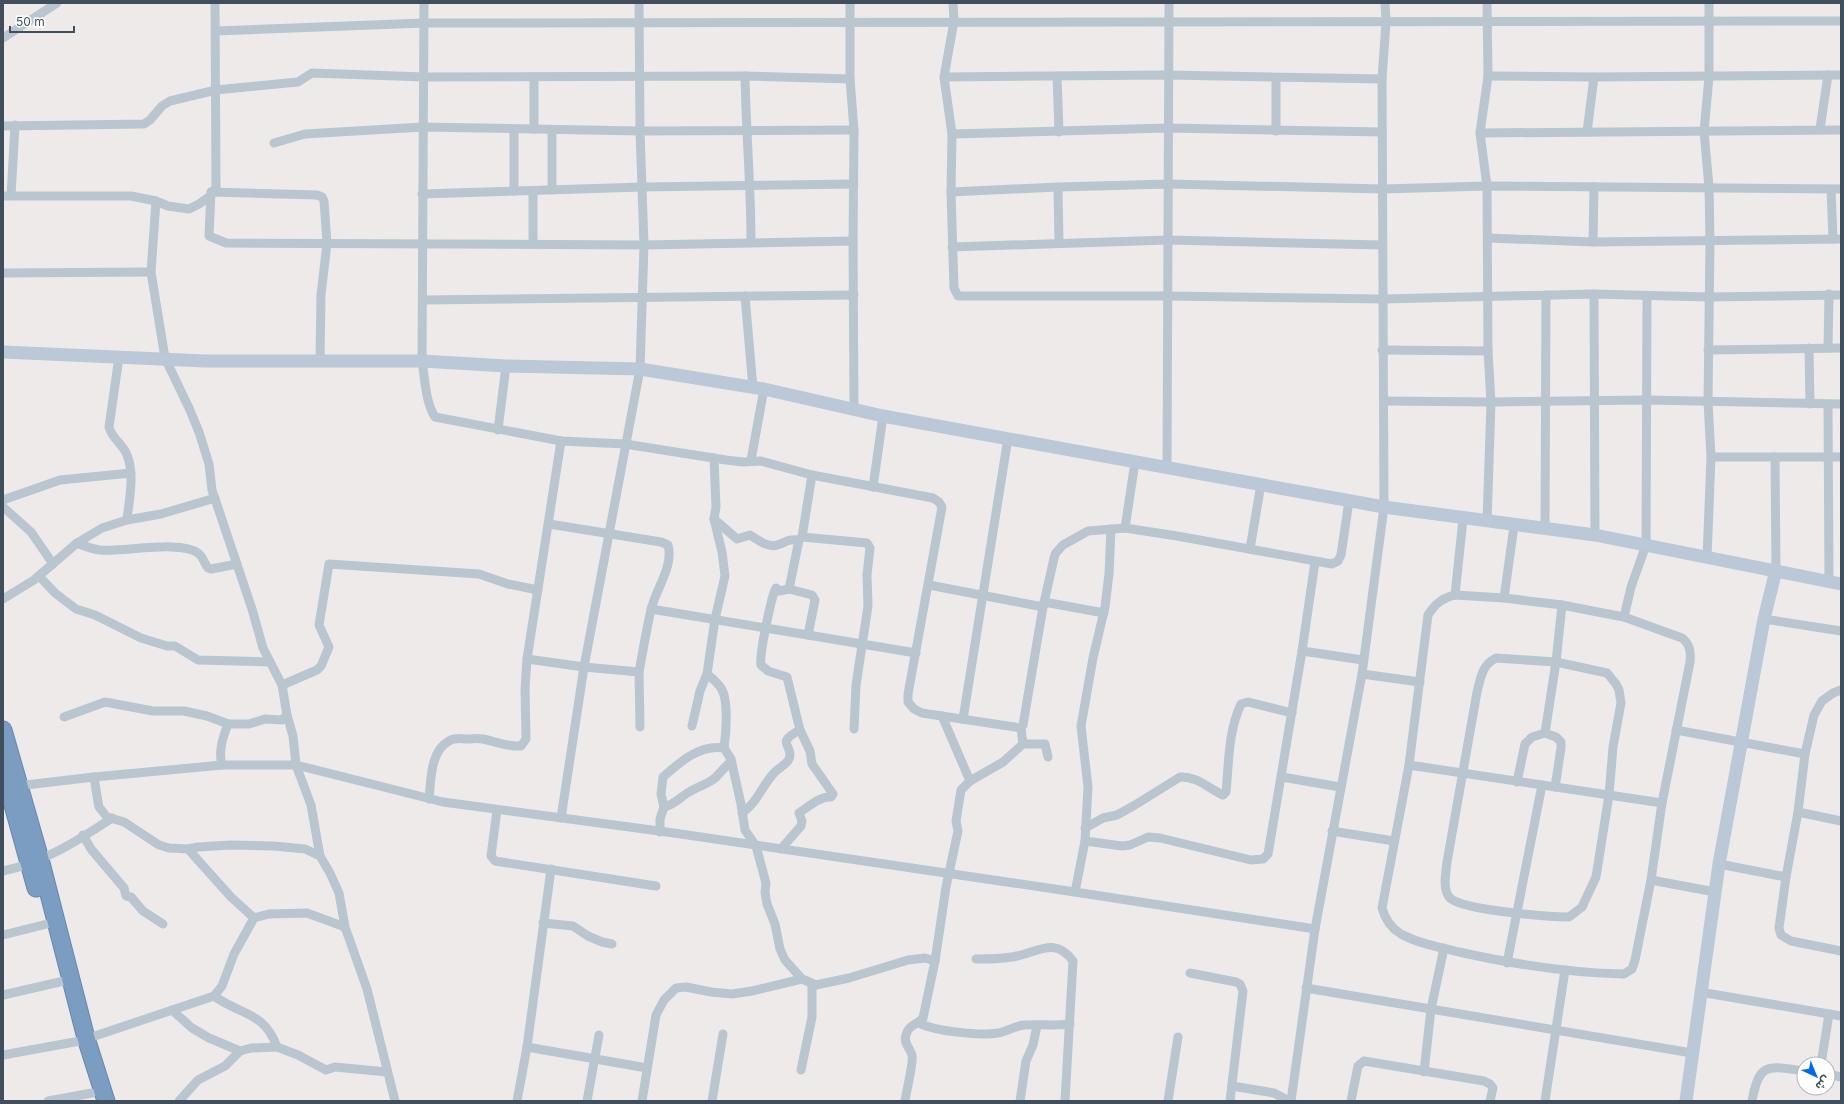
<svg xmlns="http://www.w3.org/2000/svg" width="1844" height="1104" viewBox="0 0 1844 1104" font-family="Inter,'Noto Sans Arabic',sans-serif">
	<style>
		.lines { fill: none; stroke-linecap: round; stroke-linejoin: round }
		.highway-casing { stroke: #6788ad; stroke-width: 19 }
		.street { stroke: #b9c6d0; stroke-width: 9 }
		.secondary { stroke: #bac8d8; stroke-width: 13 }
		.highway { stroke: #7b9dc2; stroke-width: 17 }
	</style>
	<rect width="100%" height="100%" fill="#eeeaea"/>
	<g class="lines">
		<defs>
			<g id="highway">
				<path d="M 3,730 L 40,859 L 86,1038 L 106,1101"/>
				<path d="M 3,769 L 36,888"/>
			</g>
		</defs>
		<use href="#highway" class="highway-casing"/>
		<g class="street">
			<path d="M 424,3 L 422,361 C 425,378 425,401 435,417 L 561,441 L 625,444 L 726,460 L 743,462 L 761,461 L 812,475 L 933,498 L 939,502 L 942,507 L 908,694 L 908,702 L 914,709 L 922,713 L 1021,728"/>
			<path d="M 850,3 L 850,79 L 854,130 L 853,241 L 854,410"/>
			<path d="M 953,3 L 954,21 L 944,77 L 952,134 L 951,192 L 954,288 L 958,296 L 1168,296 L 1383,299 L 1594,294 L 1708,297 L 1841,295"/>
			<path d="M 1487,3 L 1488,76 L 1480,133 L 1487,186 L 1488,351 L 1491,402 L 1487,522"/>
			<path d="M 216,31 L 424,23 L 1841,21"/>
			<path d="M 3,38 L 57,3"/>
			<path d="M 745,76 C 746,132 751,187 751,242"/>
			<path d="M 1057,76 L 1059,132"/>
			<path d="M 1488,76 L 1594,77 L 1841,75"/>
			<path d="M 534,77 L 534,129"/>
			<path d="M 944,77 L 1168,75 L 1382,79"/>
			<path d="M 1276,78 L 1276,131"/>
			<path d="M 3,126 L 144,124 L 150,120 L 162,106 L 170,101 L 216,90 L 298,82 L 312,73 L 424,77 L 745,76 L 850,79"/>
			<path d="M 514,129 L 514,191"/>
			<path d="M 1820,129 L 1828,75"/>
			<path d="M 1587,132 L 1594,77"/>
			<path d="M 1480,133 L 1841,130"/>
			<path d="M 952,134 L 1168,128 L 1382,132"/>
			<path d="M 274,143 L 305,134 L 423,127 L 640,131 L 854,130"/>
			<path d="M 1058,187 L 1059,243"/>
			<path d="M 1831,189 L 1833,239"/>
			<path d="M 552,190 L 552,130"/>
			<path d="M 211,192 L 209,236 L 226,243 L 644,245 L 853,241"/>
			<path d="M 211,192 L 317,195 L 322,197 L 324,201 L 327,243 L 321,295 L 320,360"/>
			<path d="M 951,192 L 1058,187 L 1169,184 L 1383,189 L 1487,186 L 1841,189"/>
			<path d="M 422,194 L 642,187 L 854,184"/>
			<path d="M 3,196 L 131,196 L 156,201 L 168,206 L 189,209 L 199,204 L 209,197 L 216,187 L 215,3"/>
			<path d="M 11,196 L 15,125"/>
			<path d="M 156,201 L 151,272 L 165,358 L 189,408 L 199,432 L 209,464 L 212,490 L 252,609 L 263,648 L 282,685 L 287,715 L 293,736 L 296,765 L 311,805 L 320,856 L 330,873 L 339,893 L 345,927 L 367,989 L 395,1101"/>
			<path d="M 1488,238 L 1593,242 L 1841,239"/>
			<path d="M 1593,242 L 1594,187"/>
			<path d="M 533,244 L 533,191"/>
			<path d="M 952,247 L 1168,240 L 1382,245"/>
			<path d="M 3,273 L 151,272"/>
			<path d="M 1594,294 L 1595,535"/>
			<path d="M 745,296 L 753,388"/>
			<path d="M 424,300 L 854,295"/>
			<path d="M 1809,348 L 1810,404"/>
			<path d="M 1828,348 L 1829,294"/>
			<path d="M 1382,350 L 1488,351"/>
			<path d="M 1708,350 L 1841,348"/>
			<path d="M 119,357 L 109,427 C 112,439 123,444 127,455 C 135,475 129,500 127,520"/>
			<path d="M 1384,401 L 1491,402 L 1647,400 L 1841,404"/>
			<path d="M 1828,404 L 1829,582"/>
			<path d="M 498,430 L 506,366"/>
			<path d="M 1711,457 L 1841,457"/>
			<path d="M 1775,457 L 1776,570"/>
			<path d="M 751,460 L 764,389"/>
			<path d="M 1167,467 L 1169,3"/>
			<path d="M 873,487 L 883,416"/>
			<path d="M 3,500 L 60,480 L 131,473"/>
			<path d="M 3,507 L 31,532 L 53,564"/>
			<path d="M 714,519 L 737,539 L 750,535 C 758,540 768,548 777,545 C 789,542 784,539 799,540"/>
			<path d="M 1125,528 L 1135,462"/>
			<path d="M 1545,529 L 1546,295"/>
			<path d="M 802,537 L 867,543 L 870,548 L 867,575 L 868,606 L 856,685 L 854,729"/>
			<path d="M 77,543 C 84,546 92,549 100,550 C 124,552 181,540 198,553 C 203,557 204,563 208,568 L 211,569 L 237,564"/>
			<path d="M 1250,549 L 1261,484"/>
			<path d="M 1707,558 L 1711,457 L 1708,402 L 1710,240 L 1709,187 L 1704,131 L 1709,77 L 1709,3"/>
			<path d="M 39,576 L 55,593 L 76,609 L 95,615 L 141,638 L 167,646 L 175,646 L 198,660 L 270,662"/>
			<path d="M 929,585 L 1043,607"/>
			<path d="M 1455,595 L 1504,598 L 1562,605 L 1608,614 L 1624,617 L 1682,638 C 1690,644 1691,652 1690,662 L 1662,803 L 1651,880 L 1635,960 L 1632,969 L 1624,974 C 1568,973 1513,964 1459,952 C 1440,947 1419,944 1401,934 C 1391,928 1385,919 1382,908 L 1409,765 L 1428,615 C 1435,604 1442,598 1455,595 Z"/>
			<path d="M 1455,595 L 1463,519"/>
			<path d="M 1504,598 L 1514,526"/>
			<path d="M 3,599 L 34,580 L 77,543 L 102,528 L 127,520 L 161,514 L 215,498"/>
			<path d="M 1044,602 L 1104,613"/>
			<path d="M 651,609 L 916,653"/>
			<path d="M 1624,617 L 1631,587 L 1646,545 L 1647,297"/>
			<path d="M 1764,619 L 1841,631"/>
			<path d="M 808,635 L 815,600 L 812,595 L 789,589 L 799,540 L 802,537 L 812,475"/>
			<path d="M 1302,651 L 1363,660"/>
			<path d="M 1496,658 L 1556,662 L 1607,673 L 1616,684 L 1619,690 L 1621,703 L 1613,747 L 1609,795 L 1596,877 L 1582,907 L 1569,917 C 1549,917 1462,910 1450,898 C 1442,890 1446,872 1447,862 L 1477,692 C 1481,677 1482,665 1496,658 Z"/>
			<path d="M 527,659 L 584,667 L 639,672 C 643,651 646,631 651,610 C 655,590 674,567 668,545 L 661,542 L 549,524"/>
			<path d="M 639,672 L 640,727"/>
			<path d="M 707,674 C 712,678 717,682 721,688 C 729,700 726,734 724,748"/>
			<path d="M 1362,674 L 1420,682"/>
			<path d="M 282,685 L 317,670 L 321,666 L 329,647 L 319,625 L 329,564 L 479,574 L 508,584 L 538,590"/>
			<path d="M 1841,690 L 1833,693 L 1822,701 L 1814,715 L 1805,754 L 1798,812 L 1786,877 L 1779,928 L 1781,935 L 1791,941 L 1841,951"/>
			<path d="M 942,716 L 970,781"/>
			<path d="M 64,717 L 105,702 L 153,711 L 184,711 L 207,716 L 228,724 L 249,724 L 265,719 L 282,720 L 287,715"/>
			<path d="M 963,719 L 1008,438"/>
			<path d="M 692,726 L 700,691 L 707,674 L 715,619 L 725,576 L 722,552 L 714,519 L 716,507 L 714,458"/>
			<path d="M 1676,730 L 1805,754"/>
			<path d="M 1545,733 L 1556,662 L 1562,605"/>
			<path d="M 1048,757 L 1045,744 L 1023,744 L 1021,728 L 1023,725 L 1043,607 L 1055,554 L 1063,545 L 1088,531 L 1125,528 L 1177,536 L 1332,564 L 1338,561 L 1341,555 L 1349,501"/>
			<path d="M 222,765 C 218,751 223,737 228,724"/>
			<path d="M 1409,765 L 1662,803"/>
			<path d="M 94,777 L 98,802 L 99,807 L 107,817 L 124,822 L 159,845 L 169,848 L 188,849 L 231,897 L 254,918"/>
			<path d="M 1282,777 L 1340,787"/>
			<path d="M 1517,782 L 1525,744 L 1532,737 L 1545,733 L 1556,737 L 1561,742 L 1561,748 L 1555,787"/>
			<path d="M 17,786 L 94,777 L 222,765 L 296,765 L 443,802 L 674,833 L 1075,892 L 1315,929"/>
			<path d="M 429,799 C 431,781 430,751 449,741 C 455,737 461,739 467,739 C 472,739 478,738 483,739 C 496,742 508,747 521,746 L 526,739 L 525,689 L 527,659 L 561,441"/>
			<path d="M 664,807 C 676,804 681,796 691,791 C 699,786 709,784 716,777 C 722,771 724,767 731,762"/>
			<path d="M 497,810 L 491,856 L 495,861 L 656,886"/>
			<path d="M 1798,812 L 1841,821"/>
			<path d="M 742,813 C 758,802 762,785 775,772 C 779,768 787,764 789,759 C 795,745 773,744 800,730"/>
			<path d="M 561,818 L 584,667 L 640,369 L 644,245 L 640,131 L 639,3"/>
			<path d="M 1085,828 L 1103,818 L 1117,815 L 1135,805 L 1180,777 C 1197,776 1209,789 1223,795 L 1226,792 C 1229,762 1228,732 1241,704 L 1248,702 L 1292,713"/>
			<path d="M 1332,831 L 1394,841"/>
			<path d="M 660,832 L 660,819 L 664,807 L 661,794 L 663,777 C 680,762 700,744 724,748 L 731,759 L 741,804 L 745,830 L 756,846 L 766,883 L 765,892 L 767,904 L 775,924 L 780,949 L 785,960 L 802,979"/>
			<path d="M 83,835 L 91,849 L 124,888 L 126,896 L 131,897 L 143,911 L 163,924"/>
			<path d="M 1085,841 L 1122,846 L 1130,845 L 1148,837 L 1160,838 L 1251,860 L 1263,859 L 1268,854 L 1302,651 L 1315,562"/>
			<path d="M 188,849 L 198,847 L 231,845 L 274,846 L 305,849 L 320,856"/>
			<path d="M 781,849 L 801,826 L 802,821 L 799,813 C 808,807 820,796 831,797 L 833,794 L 812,764 L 810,751 L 800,730 L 787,677 L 768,671 L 761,665 C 759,656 771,597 776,588 L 779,591 L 789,589"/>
			<path d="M 1719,864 L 1786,877"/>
			<path d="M 3,871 C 43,863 79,840 112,818"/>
			<path d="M 1651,880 L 1715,892"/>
			<path d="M 1075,892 L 1085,841 L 1088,787 L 1081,726 L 1093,658 L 1105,607 L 1109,574 L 1111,529"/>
			<path d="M 254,918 L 269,914 L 307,913 L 345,927"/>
			<path d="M 543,923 L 573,926 L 588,936 L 602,942 L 612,944"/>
			<path d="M 3,935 L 47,924"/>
			<path d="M 976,959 C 990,959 1004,959 1017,956 C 1039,951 1056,937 1073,961 L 1065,1101"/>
			<path d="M 1507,963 L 1542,785"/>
			<path d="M 1190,973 L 1236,982 L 1240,984 L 1243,991 L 1230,1101"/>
			<path d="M 1306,988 L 1692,1053"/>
			<path d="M 1700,992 L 1841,1016"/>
			<path d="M 3,995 L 64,981"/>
			<path d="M 214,996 C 240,1015 264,1011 277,1047 L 298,1055 L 326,1070 L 335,1067 L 387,1072"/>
			<path d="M 172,1010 L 192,1028 L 209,1038 L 240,1051"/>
			<path d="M 919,1023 C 934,1031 980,1036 998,1033 C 1007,1032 1014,1026 1024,1025 C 1039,1024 1054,1026 1070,1024"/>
			<path d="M 527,1047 L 647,1068"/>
			<path d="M 3,1055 L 80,1041 L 214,996 L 222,986 L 234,954 L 254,918"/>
			<path d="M 1821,1064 L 1829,1014"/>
			<path d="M 801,1070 L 812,1017 L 812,985"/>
			<path d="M 1424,1072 L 1431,1009 L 1444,948"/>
			<path d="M 1828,1074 L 1841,1077"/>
			<path d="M 1232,1086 L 1274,1093 L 1289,1101"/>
			<path d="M 48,1101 L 92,1093"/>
			<path d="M 179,1101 L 198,1080 L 225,1066 L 240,1051 L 251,1048 L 277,1047"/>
			<path d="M 517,1101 L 527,1047 L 551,869"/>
			<path d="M 587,1101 L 599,1035"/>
			<path d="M 642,1101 L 656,1015 L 664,1000 L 676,988 L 686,987 L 711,992 L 732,994 L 752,991 L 802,979 L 816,985 L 849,978 L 908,960 L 925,958 L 935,961"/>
			<path d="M 712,1101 L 723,1034"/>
			<path d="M 905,1101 C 906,1092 914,1062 912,1055 C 910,1048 903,1043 906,1035 C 908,1025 917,1025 923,1018 L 935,961 L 946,887 L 958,831 L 956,821 L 961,790 L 970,781 L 1003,762 L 1023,744"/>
			<path d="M 1020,1101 L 1026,1061 L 1033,1045 L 1037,1026"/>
			<path d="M 1168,1101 L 1178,1037"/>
			<path d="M 1291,1101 L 1315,929 L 1362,674 L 1384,507 L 1382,79 L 1386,22 L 1385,3"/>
			<path d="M 1351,1101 L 1358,1066 L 1364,1061 L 1484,1081 L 1490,1084 L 1493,1088 L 1490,1101"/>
			<path d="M 1545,1101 L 1565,970"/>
			<path d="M 1752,1101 C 1759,1061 1769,1066 1804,1071"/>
		</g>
		<g class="secondary">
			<path d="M 3,352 L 205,361 L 422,361 L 506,366 L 640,369 L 764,389 L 883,416 L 1384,507 L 1595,535 L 1841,584"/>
			<path d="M 1686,1101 L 1719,864 L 1764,619 L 1776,570"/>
		</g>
		<use href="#highway" class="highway"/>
	</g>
	<rect width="1844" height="1104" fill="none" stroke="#414e5b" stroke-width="8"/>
	<g transform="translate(1816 1076) rotate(136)"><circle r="19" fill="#ffffff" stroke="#b3b8bd"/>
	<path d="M0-3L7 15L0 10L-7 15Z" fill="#0268f1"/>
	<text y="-6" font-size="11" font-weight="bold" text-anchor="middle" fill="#414e5b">ش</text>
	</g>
	<path d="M10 26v6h64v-6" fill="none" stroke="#414e5b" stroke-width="2"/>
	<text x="16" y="26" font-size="12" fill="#414e5b" stroke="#ffffff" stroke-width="3" paint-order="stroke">50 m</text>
</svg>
